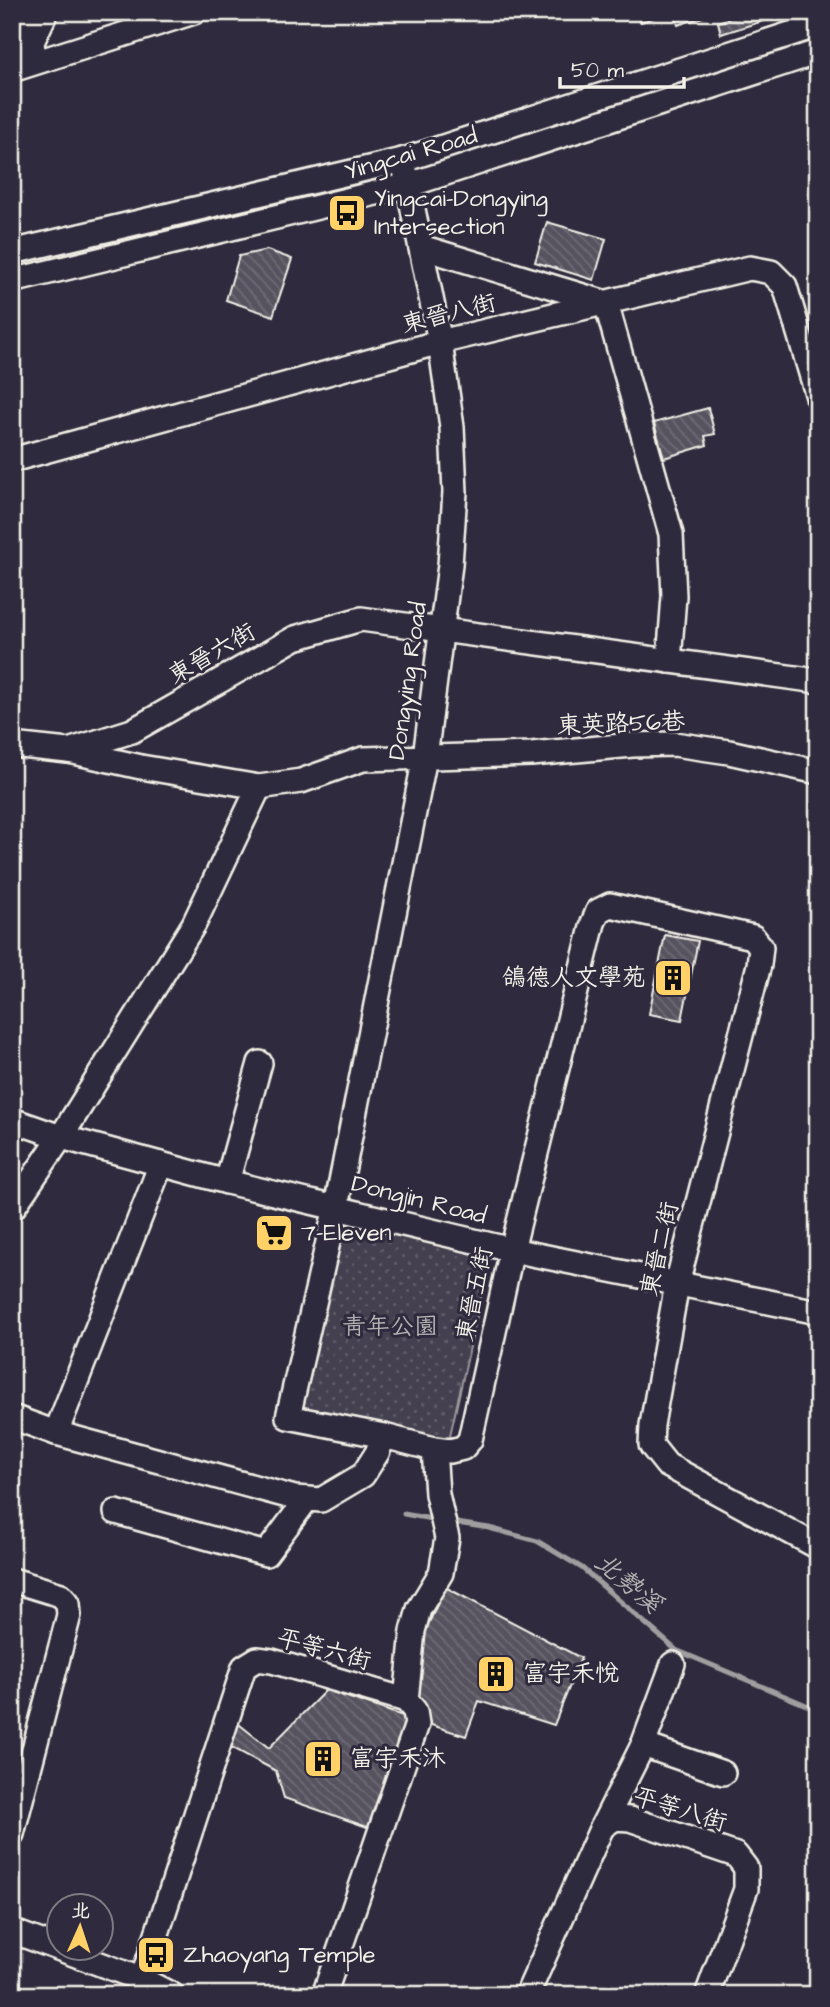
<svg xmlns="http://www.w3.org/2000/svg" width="830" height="2007" viewBox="0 0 830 2007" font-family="'Architects Daughter','LXGW WenKai TC',sans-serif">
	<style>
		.grass { fill: url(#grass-dots); stroke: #9c989c; stroke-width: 2 }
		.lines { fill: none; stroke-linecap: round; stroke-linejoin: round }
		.stream { stroke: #a19ea0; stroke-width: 5 }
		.building { fill: url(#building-back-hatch); stroke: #f4f1e8; stroke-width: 2 }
		.minor-casing { stroke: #f4f1e8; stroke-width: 28 }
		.minor { stroke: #2f2a3d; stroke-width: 23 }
		.labels { text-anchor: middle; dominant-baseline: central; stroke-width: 6; stroke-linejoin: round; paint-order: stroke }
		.street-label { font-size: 24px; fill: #f4f1e8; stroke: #2f2a3d }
		.poi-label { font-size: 24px; fill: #f4f1e8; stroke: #2f2a3d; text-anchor: start }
		.park-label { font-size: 24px; fill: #b7b3b3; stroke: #2f2a3d }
		.water-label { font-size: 26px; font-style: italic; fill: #b6b2b2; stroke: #2f2a3d }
	</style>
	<defs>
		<pattern id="grass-dots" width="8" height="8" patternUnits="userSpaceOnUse" patternTransform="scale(1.75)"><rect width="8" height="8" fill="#454050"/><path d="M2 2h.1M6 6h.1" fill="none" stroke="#605c69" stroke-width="1.8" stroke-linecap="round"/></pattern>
		<pattern id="building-back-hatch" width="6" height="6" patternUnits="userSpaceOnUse" patternTransform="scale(1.75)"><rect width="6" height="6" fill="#56525f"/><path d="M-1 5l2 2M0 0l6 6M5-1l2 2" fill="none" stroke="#6f6b76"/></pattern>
	</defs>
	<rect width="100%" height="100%" fill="#2f2a3d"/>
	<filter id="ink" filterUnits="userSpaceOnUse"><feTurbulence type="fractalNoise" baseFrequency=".0143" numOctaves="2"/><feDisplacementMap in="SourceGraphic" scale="14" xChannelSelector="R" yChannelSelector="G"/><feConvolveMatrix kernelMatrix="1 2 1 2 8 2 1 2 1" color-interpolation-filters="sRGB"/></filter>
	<g filter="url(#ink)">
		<path class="grass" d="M 331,1213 L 492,1249 L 449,1440 L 288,1404 Z"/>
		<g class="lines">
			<g class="stream">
				<path d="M 404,1514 L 437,1520"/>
				<path d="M 450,1522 L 489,1528 L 537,1541 L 582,1568 L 676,1650 L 818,1710"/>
			</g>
		</g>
		<g class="building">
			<path d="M 638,12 L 668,12 L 669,13 L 641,22 Z"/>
			<path d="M 674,12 L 718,12 L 678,25 Z"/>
			<path d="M 749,12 L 792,12 L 721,34 L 718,22 Z"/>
			<path d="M 547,222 L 606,239 L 594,280 L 535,262 Z"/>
			<path d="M 267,250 L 292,259 L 273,316 L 226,300 L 239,256 Z"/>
			<path d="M 708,408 L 715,434 L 705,436 L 707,445 L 664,458 L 654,423 Z"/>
			<path d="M 665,935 L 698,941 L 682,1020 L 649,1014 Z"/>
			<path d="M 445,1587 L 581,1658 L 554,1725 L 479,1701 L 466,1736 L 431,1725 L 417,1690 L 415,1654 Z"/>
			<path d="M 326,1690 L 406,1717 L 370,1828 L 284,1798 L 276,1771 L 231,1747 L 235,1721 L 269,1748 Z"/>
		</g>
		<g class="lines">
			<defs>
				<g id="minor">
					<path d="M 23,12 L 33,49"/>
					<path d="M 12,68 L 31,44 L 46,12"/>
					<path d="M 12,70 L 194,12"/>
					<path d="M 403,160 L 440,342 L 452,427 L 455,492 L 450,565 L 425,757 L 336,1207 L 288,1417 L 384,1436 L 434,1449 L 450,1451 L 463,1448 L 470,1440 L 512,1250 L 593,923 L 598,911 L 610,905 L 753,937 L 761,947 L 759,965 L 677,1284 L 652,1425 L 651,1445 L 667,1465 L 818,1547"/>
					<path d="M 421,247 L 606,303 L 671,534 L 674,596 L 669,661"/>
					<path d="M 12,252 L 403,160 L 818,25"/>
					<path d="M 12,281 L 409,185 L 818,52"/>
					<path d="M 12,460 L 440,342 L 750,268 L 771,272 L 785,286 L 818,397"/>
					<path d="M 12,745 L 68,751 L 132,731 L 295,638 L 361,619 L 818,681"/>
					<path d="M 69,751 L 141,767 L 259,787 L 301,781 L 363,759 L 531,754 L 633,745 L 674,744 L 729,752 L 818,772"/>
					<path d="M 12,1120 L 61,1137 L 227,1182 L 512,1250 L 818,1312"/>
					<path d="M 227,1182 L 260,1063"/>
					<path d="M 12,1209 L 61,1137 L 194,924 L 259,787"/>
					<path d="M 12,1417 L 56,1433 L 295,1498 L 321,1500 L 363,1475 L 377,1453 L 384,1436"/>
					<path d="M 56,1433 L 161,1164"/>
					<path d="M 116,1512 L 266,1554 L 307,1499"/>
					<path d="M 12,1580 L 61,1595 L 68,1603 L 69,1615 L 12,1834"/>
					<path d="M 406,1700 L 413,1631 L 419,1609 L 441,1573 L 447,1538 L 437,1494 L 434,1449"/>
					<path d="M 643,1745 L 723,1773"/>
					<path d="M 602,1827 L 643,1745 L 673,1664"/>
					<path d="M 12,1931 L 143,1980 L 172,1995"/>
					<path d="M 137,1995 L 244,1667 L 257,1659 L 272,1661 L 406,1700 L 415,1711 L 417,1724 L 324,1995"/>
					<path d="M 527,1995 L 602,1827 L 615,1818 L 630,1819 L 736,1855 L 746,1868 L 746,1889 L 707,1995"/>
				</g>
			</defs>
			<use href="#minor" class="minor-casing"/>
			<use href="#minor" class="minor"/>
		</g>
	</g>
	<defs>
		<symbol id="bus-square" viewBox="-11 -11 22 22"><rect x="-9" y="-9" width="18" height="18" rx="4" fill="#ffd166" stroke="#2f2a3d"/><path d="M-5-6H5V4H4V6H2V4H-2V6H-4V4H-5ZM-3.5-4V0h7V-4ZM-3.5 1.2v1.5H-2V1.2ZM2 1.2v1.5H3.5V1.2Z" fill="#111"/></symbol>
		<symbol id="building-square" viewBox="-11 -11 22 22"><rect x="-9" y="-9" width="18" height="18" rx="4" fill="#ffd166" stroke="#2f2a3d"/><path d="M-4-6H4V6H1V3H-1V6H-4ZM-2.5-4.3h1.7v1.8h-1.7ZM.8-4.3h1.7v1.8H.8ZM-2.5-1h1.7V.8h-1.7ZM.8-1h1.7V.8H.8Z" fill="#111"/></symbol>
		<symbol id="supermarket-square" viewBox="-11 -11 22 22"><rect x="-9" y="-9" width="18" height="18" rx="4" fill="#ffd166" stroke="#2f2a3d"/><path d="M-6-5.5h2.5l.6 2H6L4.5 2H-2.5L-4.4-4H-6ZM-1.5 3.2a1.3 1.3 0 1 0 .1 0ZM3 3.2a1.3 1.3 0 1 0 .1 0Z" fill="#111"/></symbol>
	</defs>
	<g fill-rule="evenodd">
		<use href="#bus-square" x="325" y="191" width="44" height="44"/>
		<use href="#building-square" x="651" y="956" width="44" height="44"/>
		<use href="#supermarket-square" x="252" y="1211" width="44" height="44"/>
		<use href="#building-square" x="474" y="1652" width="44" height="44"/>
		<use href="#building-square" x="301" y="1737" width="44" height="44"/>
		<use href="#bus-square" x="134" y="1933" width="44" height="44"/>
	</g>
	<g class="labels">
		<g class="street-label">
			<text transform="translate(411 154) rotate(-16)">Yingcai Road</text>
			<text transform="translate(449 314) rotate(-14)">東晉八街</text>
			<text transform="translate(212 654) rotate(-30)">東晉六街</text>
			<text transform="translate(408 681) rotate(-82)">Dongying Road</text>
			<text transform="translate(621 724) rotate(-2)">東英路56巷</text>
			<text transform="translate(419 1200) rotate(14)">Dongjin Road</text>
			<text transform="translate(660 1249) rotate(-77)">東晉二街</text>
			<text transform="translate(475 1294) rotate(-78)">東晉五街</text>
			<text transform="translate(324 1650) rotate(15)">平等六街</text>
			<text transform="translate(680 1810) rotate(17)">平等八街</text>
		</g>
		<g class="poi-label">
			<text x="374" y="199">Yingcai-Dongying<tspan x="374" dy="28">Intersection</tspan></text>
			<text x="646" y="978" text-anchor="end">鴿德人文學苑</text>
			<text x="301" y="1233">7-Eleven</text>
			<text x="523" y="1674">富宇禾悅</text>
			<text x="350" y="1759">富宇禾沐</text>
			<text x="183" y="1955">Zhaoyang Temple</text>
		</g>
		<g class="park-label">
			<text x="390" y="1327">青年公園</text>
		</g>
		<g class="water-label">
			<text transform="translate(628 1583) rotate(40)">北勢溪</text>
		</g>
	</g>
	<rect width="830" height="2007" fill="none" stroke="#2f2a3d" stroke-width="42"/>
	<rect x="21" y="21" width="788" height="1965" fill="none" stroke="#f4f1e8" stroke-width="2.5" filter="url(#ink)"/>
	<g transform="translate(80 1927) rotate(3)"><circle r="33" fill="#2f2a3d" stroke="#7e7a81" stroke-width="2"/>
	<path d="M0-5L12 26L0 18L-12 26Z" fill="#ffd166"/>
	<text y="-10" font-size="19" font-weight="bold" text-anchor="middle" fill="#f4f1e8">北</text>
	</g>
	<path d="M560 77v10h124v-10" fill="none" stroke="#f4f1e8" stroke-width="3.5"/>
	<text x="571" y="77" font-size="21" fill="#f4f1e8" stroke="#2f2a3d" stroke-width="5" paint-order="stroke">50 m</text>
</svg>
